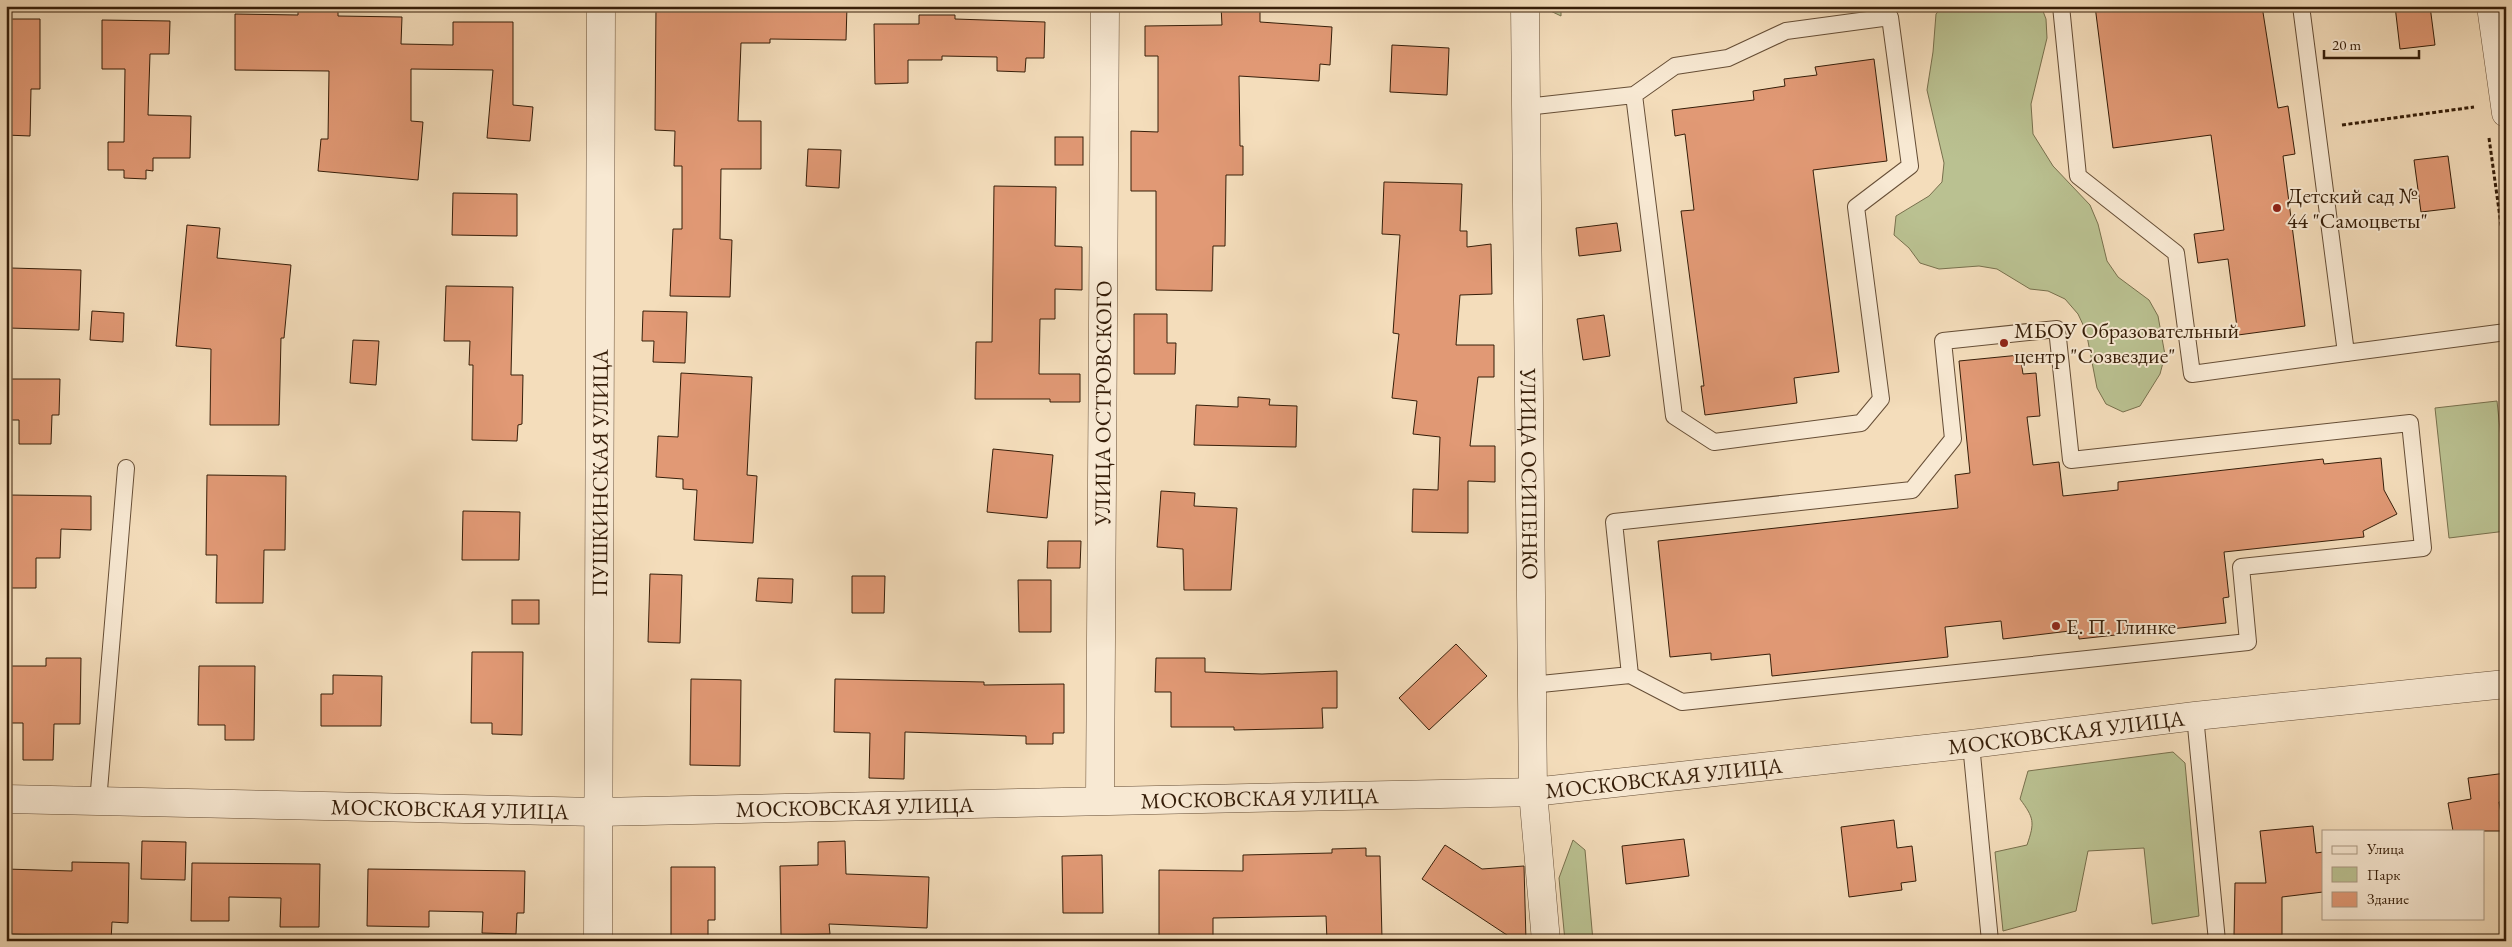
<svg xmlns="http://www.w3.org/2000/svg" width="2512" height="947" viewBox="0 0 2512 947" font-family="'EB Garamond',serif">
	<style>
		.green { fill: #bac191; stroke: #78704d }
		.building { fill: #e19975; stroke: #361e09 }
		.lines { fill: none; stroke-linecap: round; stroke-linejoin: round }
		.service-casing { stroke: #664e36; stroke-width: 18 }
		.minor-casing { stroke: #664e36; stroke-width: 29 }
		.path { stroke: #361e09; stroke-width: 3; stroke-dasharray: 4 2.5; stroke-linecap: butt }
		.service { stroke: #f8e9d3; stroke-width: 16 }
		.minor { stroke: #f8e9d3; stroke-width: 28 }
		.poi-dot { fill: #8f2418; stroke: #f8e9d3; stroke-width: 2 }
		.labels { text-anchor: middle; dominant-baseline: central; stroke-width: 4; stroke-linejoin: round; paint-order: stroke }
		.poi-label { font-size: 22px; fill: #361e09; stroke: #f8e9d3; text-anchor: start }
		.street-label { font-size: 22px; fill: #361e09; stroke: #f8e9d3 }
	</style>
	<rect width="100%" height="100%" fill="#f4ddbb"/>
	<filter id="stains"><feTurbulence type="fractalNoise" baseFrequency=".004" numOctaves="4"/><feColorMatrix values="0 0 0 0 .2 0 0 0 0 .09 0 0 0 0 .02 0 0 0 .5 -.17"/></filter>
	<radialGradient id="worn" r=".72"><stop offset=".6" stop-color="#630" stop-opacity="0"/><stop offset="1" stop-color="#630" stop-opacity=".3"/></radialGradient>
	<g class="green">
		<path d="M 1540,6 L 1561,6 L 1561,16 Z"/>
		<path d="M 1943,6 L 2041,6 L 2046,19 L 2047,38 L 2031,104 L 2033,134 L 2053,166 L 2090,205 L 2098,224 L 2107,261 L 2118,277 L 2149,300 L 2158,316 L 2165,355 L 2160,374 L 2140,406 L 2123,412 L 2106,404 L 2097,388 L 2086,331 L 2078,314 L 2065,299 L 2048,291 L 2030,289 L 1997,269 L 1979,266 L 1939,269 L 1920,263 L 1909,248 L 1894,235 L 1896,216 L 1929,196 L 1942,182 L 1944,163 L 1927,90 L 1933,52 L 1936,14 Z"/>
		<path d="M 2497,401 L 2506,486 L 2506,531 L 2449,538 L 2435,408 Z"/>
		<path d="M 2173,752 L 2185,763 L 2199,916 L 2152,924 L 2144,848 L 2088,851 L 2076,911 L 2003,931 L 1995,852 L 2027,845 C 2035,822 2034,818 2020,799 L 2028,771 Z"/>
		<path d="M 1573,840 L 1585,850 L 1593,941 L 1565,941 L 1559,878 Z"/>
	</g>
	<g class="building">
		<path d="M 298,6 L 338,6 L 338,16 L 402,17 L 401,44 L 453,45 L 453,22 L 513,22 L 513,105 L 533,107 L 530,141 L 487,138 L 493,70 L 411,69 L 411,121 L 423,122 L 418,180 L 318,171 L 321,139 L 328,139 L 329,71 L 235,70 L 235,14 L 298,15 Z"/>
		<path d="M 656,6 L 847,6 L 846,40 L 770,39 L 770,43 L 741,43 L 738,121 L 761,121 L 761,169 L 721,169 L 720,239 L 732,240 L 730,297 L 670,296 L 673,229 L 682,229 L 682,166 L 674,166 L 675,131 L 655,130 Z"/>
		<path d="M 1221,6 L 1260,6 L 1260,22 L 1332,27 L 1330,65 L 1320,64 L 1319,81 L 1239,76 L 1240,146 L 1243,146 L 1243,175 L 1226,175 L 1225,246 L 1213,246 L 1212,291 L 1156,290 L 1156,191 L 1131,191 L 1131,131 L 1158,132 L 1158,56 L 1145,56 L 1145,26 L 1222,25 Z"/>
		<path d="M 2095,6 L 2262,6 L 2278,108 L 2288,106 L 2295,154 L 2283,156 L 2305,326 L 2238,335 L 2228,259 L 2198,263 L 2194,234 L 2224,230 L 2211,135 L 2113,148 Z"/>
		<path d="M 2395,6 L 2430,6 L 2435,45 L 2400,49 Z"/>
		<path d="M 919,15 L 955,15 L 955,19 L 1045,22 L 1044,58 L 1026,58 L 1025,72 L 997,71 L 997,57 L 942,56 L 942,60 L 908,60 L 908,83 L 875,84 L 874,24 L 919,24 Z"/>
		<path d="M 6,19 L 40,19 L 40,89 L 31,89 L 30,136 L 6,135 Z"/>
		<path d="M 102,20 L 170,21 L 169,54 L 150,54 L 148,115 L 191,116 L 190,158 L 153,158 L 153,171 L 146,170 L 146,179 L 124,178 L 124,170 L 108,170 L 108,142 L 124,142 L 125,69 L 102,69 Z"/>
		<path d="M 1392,45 L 1449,48 L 1447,95 L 1390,92 Z"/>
		<path d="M 1874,59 L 1887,161 L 1813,170 L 1839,372 L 1794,378 L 1797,403 L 1705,415 L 1701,386 L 1704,386 L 1681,211 L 1694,210 L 1685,134 L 1675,136 L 1672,110 L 1754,100 L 1753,91 L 1785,86 L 1784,79 L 1817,75 L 1815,67 Z"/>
		<rect x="1055" y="137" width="28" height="28"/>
		<path d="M 808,149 L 841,150 L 839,188 L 806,186 Z"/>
		<path d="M 2448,156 L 2455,208 L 2421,212 L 2414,160 Z"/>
		<path d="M 1384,182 L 1462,184 L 1460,231 L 1467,231 L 1467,247 L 1491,244 L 1492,294 L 1460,295 L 1456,345 L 1494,345 L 1494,377 L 1478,377 L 1470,446 L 1495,446 L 1495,482 L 1468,481 L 1468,533 L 1412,532 L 1413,489 L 1438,490 L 1440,437 L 1413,434 L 1417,401 L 1392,398 L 1399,334 L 1393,333 L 1400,235 L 1382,234 Z"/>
		<path d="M 994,186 L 1056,187 L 1055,246 L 1082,247 L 1082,290 L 1055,289 L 1055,319 L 1040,319 L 1039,374 L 1080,374 L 1080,402 L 1050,402 L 1050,399 L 975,399 L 976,342 L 992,342 Z"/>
		<path d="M 453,193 L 517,194 L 517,236 L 452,235 Z"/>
		<path d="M 1617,223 L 1621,251 L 1579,256 L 1576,228 Z"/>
		<path d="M 187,225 L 220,228 L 217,258 L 291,265 L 284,338 L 281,338 L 279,425 L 210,425 L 211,349 L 176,346 Z"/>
		<path d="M 11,268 L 81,270 L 79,330 L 8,328 Z"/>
		<path d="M 446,286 L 513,287 L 511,375 L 523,375 L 522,424 L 518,425 L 517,441 L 472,440 L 473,365 L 469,365 L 470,341 L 444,341 Z"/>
		<path d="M 92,311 L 124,313 L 123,342 L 90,340 Z"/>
		<path d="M 643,311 L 687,312 L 685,363 L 653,362 L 654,341 L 642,341 Z"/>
		<path d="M 1134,314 L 1167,314 L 1167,343 L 1176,343 L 1175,374 L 1134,374 Z"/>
		<path d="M 1604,315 L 1610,356 L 1583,360 L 1577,319 Z"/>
		<path d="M 353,340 L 379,341 L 376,385 L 350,383 Z"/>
		<path d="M 2020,355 L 2023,374 L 2036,373 L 2040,416 L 2027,417 L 2033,465 L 2059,462 L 2063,496 L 2118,490 L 2118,482 L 2323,459 L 2324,464 L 2381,458 L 2384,490 L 2397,514 L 2363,531 L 2364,537 L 2224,552 L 2229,597 L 2223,598 L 2226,623 L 2079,639 L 2078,630 L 2003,639 L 2001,621 L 1945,627 L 1948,657 L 1772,676 L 1770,654 L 1711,660 L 1711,653 L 1670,657 L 1658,541 L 1958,508 L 1955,475 L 1970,473 L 1959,361 Z"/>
		<path d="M 681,373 L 752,377 L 747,475 L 757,476 L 753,543 L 694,540 L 697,490 L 683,489 L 683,479 L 656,477 L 658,436 L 678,437 Z"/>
		<path d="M 11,379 L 60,379 L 59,415 L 52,415 L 51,444 L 19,444 L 19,420 L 11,420 Z"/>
		<path d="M 1238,397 L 1270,399 L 1269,405 L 1297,406 L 1296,447 L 1194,445 L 1196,405 L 1238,407 Z"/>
		<path d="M 993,449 L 1053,455 L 1047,518 L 987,512 Z"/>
		<path d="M 207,475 L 286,476 L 285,550 L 264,550 L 263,603 L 216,603 L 217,555 L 206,555 Z"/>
		<path d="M 1161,491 L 1195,493 L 1194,506 L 1237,508 L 1231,590 L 1184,590 L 1183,549 L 1157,547 Z"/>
		<path d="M 9,495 L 91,496 L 91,530 L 61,529 L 60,558 L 36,558 L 36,588 L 8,588 Z"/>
		<path d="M 463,511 L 520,512 L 519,560 L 462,560 Z"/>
		<path d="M 1048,541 L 1081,541 L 1080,568 L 1047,568 Z"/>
		<path d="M 650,574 L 682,575 L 680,643 L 648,642 Z"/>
		<path d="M 852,576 L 885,576 L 884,613 L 852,613 Z"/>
		<path d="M 758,578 L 793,579 L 792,603 L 756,601 Z"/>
		<path d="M 1018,580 L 1051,580 L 1051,632 L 1019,632 Z"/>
		<rect x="512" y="600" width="27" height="24"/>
		<path d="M 1456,644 L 1487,676 L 1429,730 L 1399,698 Z"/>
		<path d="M 472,652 L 523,652 L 522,735 L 492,734 L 492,723 L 471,723 Z"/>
		<path d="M 46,658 L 81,658 L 80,724 L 54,724 L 53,760 L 23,760 L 23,723 L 6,723 L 6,666 L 46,666 Z"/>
		<path d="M 1156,658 L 1205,658 L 1205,672 L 1262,674 L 1337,671 L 1337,708 L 1322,708 L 1323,728 L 1234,730 L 1234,727 L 1171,727 L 1171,692 L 1155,692 Z"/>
		<path d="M 199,666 L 255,666 L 254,740 L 225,740 L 225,725 L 198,725 Z"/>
		<path d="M 333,675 L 382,676 L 381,726 L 321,726 L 321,694 L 333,694 Z"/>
		<path d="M 691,679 L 741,680 L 740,766 L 690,765 Z"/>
		<path d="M 835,679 L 984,682 L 984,685 L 1064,684 L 1064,733 L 1053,733 L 1053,744 L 1026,744 L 1026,736 L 905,732 L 904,779 L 869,778 L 870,733 L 834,732 Z"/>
		<path d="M 2506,773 L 2506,801 L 2499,802 L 2504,831 L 2453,831 L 2448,803 L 2471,799 L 2468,778 Z"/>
		<path d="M 1894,820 L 1897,848 L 1912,846 L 1916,881 L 1901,883 L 1902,890 L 1849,897 L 1841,827 Z"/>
		<path d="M 2313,826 L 2316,853 L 2323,852 L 2323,892 L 2282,897 L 2282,935 L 2234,935 L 2235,883 L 2266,883 L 2260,831 Z"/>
		<path d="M 1684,839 L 1689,876 L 1626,884 L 1622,846 Z"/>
		<path d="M 142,841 L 186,842 L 185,880 L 141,879 Z"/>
		<path d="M 845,841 L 846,874 L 929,877 L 927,928 L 829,924 L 830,934 L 781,935 L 780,866 L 818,865 L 818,842 Z"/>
		<path d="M 1445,845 L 1482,869 L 1524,866 L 1526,941 L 1516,941 L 1422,879 Z"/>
		<path d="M 1366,848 L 1366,856 L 1380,856 L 1382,939 L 1327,940 L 1326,916 L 1213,918 L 1213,939 L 1159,939 L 1159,870 L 1243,871 L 1243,855 L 1332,853 L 1332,849 Z"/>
		<path d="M 1102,855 L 1103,913 L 1063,913 L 1062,856 Z"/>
		<path d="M 72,862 L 129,863 L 128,923 L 112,922 L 111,941 L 80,941 L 80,936 L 6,934 L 6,869 L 72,871 Z"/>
		<path d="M 192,863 L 320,864 L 319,927 L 280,927 L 281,898 L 229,897 L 229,921 L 191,921 Z"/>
		<path d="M 671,867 L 715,867 L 715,920 L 708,920 L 708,936 L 671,936 Z"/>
		<path d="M 368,869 L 525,871 L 524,913 L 517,913 L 516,934 L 482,933 L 483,912 L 429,911 L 429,927 L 367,926 Z"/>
	</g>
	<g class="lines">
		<defs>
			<g id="service">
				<path d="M 2061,6 L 2078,176 L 2176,253 L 2192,374 L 2346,353"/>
				<path d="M 2301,6 L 2346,353 L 2506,332"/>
				<path d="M 1526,107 L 1634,95 L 1675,66 L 1728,58 L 1786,31 L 1890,17 L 1910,166 L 1856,207 L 1881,399 L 1861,423 L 1714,442 L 1674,416 L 1634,95"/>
				<path d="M 1531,685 L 1630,675 L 1682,702 L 2248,642 L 2241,567 L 2423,548 L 2410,423 L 2071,460 L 2057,329 L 1943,341 L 1953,439 L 1912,490 L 1614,522 L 1630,675"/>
				<path d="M 2195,716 L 2217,941"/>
				<path d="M 1971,744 L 1990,941"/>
				<path d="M 98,802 L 126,468"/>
			</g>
			<g id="minor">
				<path id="s1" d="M 1525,6 L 1533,792 L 1546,941"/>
				<path d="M 2491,6 L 2506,113"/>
				<path id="s2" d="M 6,799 L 597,812 L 1533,792 L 1971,744 L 2195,716 L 2506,684"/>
				<path id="s3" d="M 1100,799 L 1105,6"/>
				<path id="s4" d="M 598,941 L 601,6"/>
			</g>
		</defs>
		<use href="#service" class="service-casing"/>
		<use href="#minor" class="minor-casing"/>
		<g class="path">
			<path d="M 2342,125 L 2474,107"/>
			<path d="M 2489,138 L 2506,261"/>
		</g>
		<use href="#service" class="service"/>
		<use href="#minor" class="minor"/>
	</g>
	<g class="poi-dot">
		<circle cx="2277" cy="208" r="5"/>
		<circle cx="2004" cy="343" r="5"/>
		<circle cx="2056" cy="626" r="5"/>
	</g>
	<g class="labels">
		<g class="poi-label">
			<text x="2287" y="195">Детский сад №<tspan x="2287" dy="25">44 "Самоцветы"</tspan></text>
			<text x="2014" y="330">МБОУ Образовательный<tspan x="2014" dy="25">центр "Созвездие"</tspan></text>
			<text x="2066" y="626">Е. П. Глинке</text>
		</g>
		<g class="street-label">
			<text stroke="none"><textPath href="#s3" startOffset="396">УЛИЦА ОСТРОВСКОГО</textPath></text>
			<text stroke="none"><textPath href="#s4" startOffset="468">ПУШКИНСКАЯ УЛИЦА</textPath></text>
			<text stroke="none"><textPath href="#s1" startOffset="468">УЛИЦА ОСИПЕНКО</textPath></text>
			<text stroke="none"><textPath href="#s2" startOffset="2064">МОСКОВСКАЯ УЛИЦА</textPath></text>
			<text stroke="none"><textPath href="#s2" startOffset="1659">МОСКОВСКАЯ УЛИЦА</textPath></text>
			<text stroke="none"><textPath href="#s2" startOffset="1254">МОСКОВСКАЯ УЛИЦА</textPath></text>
			<text stroke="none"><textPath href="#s2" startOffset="849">МОСКОВСКАЯ УЛИЦА</textPath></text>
			<text stroke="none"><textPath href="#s2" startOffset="444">МОСКОВСКАЯ УЛИЦА</textPath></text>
		</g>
	</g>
	<rect width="2512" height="947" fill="none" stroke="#f4ddbb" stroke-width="25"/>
	<rect x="8" y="8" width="2497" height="932" fill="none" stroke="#361e09" stroke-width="2.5"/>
	<rect x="12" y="12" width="2487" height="922" fill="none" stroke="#361e09"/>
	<rect x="2322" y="830" width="162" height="90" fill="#f8e9d3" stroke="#aa9882"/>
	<rect x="2332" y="846" width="25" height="8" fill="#f8e9d3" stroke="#aa9882"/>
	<text x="2367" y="854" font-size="15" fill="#361e09">Улица</text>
	<rect x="2332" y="867" width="25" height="15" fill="#bac191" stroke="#aa9882"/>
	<text x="2367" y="880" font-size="15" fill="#361e09">Парк</text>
	<rect x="2332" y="892" width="25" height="15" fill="#e19975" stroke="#aa9882"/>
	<text x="2367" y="904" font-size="15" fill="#361e09">Здание</text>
	<path d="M2324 50v8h95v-8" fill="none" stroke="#361e09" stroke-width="2.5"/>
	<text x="2332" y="50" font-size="15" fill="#361e09" stroke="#f8e9d3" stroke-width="4" paint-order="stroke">20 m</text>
	<rect width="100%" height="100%" filter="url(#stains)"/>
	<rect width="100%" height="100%" fill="url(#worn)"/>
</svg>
